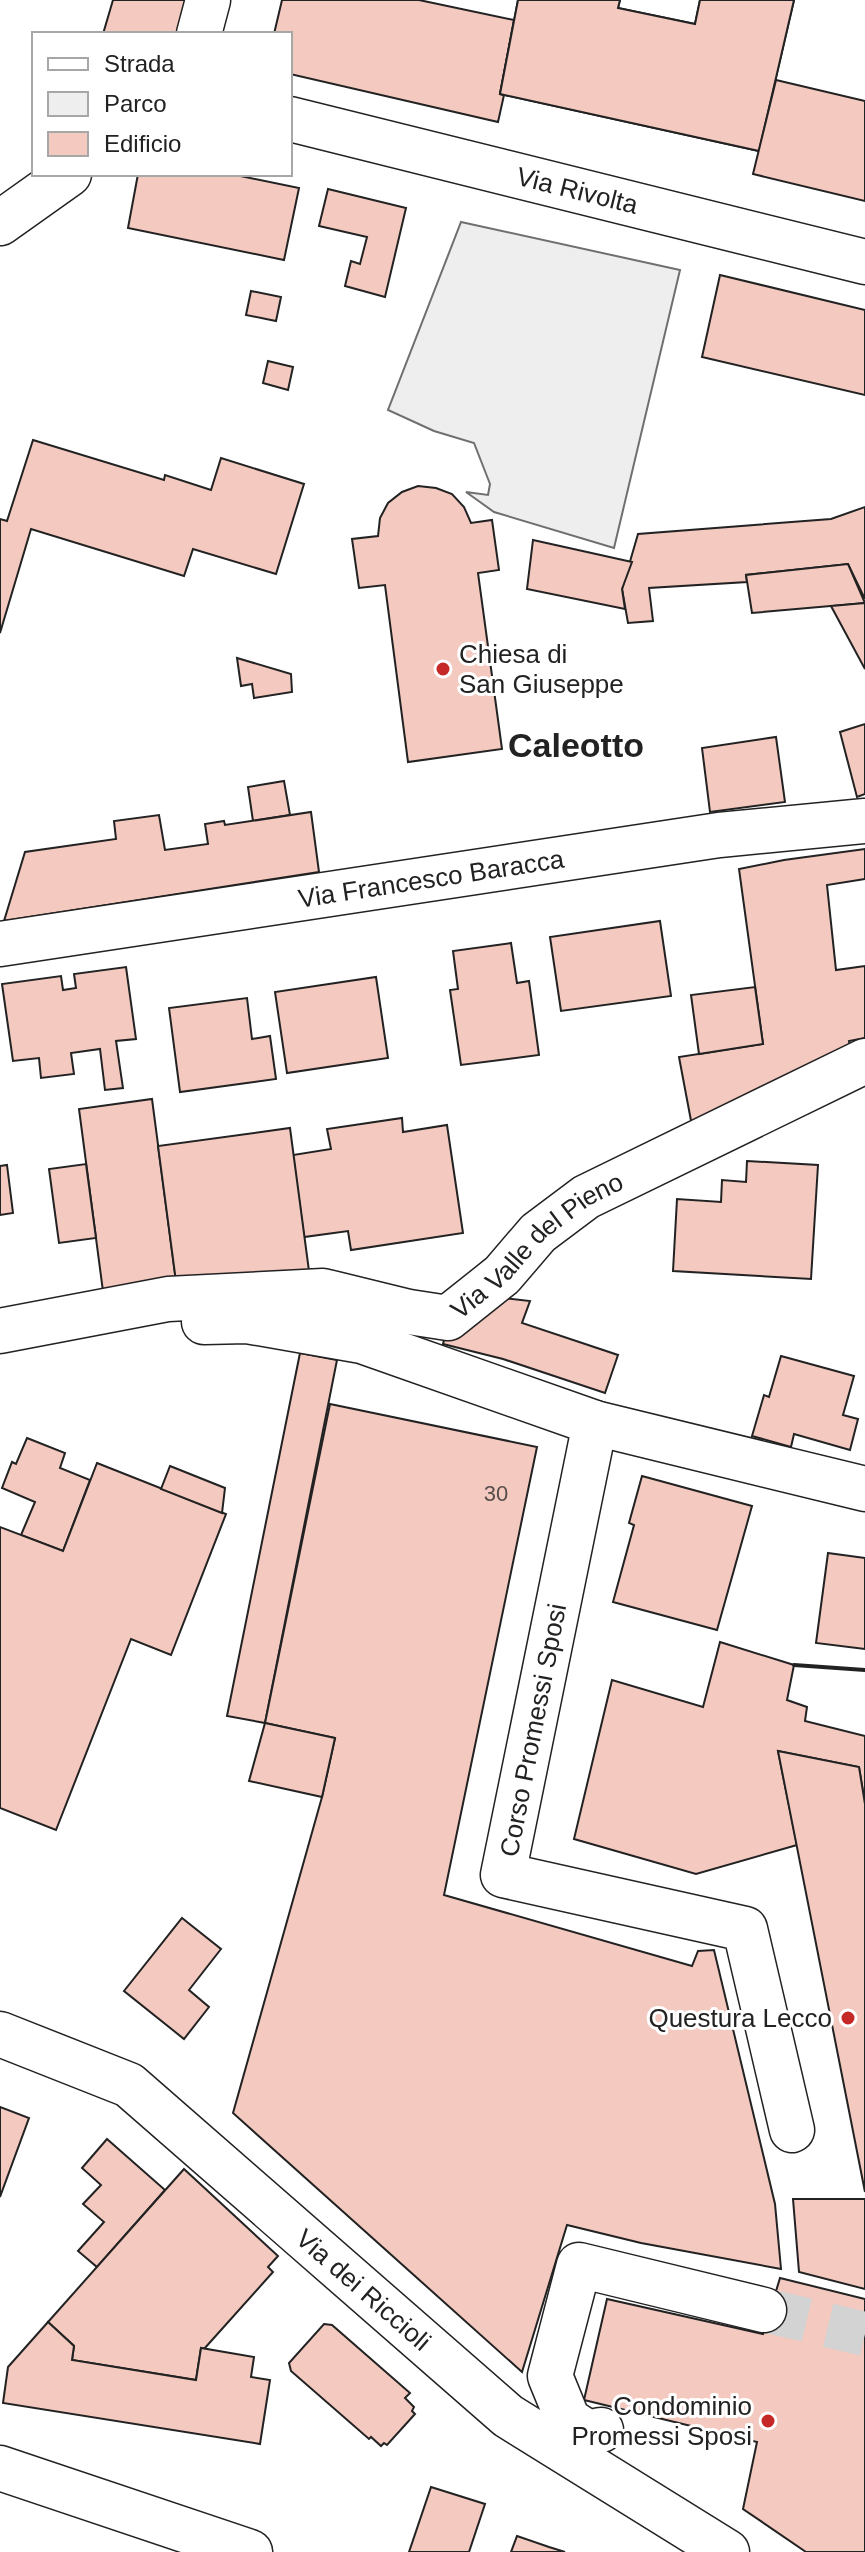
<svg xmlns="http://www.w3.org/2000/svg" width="865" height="2552" viewBox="0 0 865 2552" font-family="Helvetica,sans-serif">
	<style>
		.green { fill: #eee; stroke: #6f6f6f; stroke-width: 2 }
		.building { fill: #f3c9c0; stroke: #222; stroke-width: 2 }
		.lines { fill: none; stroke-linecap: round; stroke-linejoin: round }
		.minor-tunnel { stroke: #d3d3d3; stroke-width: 44; stroke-dasharray: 44 22; stroke-linecap: butt }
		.minor-casing { stroke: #222; stroke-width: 47 }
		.minor { stroke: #fff; stroke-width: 44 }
		.wall { stroke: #222; stroke-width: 4 }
		.poi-dot { fill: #c62828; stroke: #fff; stroke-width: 3 }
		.labels { text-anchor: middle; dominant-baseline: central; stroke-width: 6; stroke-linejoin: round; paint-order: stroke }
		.number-label { font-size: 22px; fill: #564c4a }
		.street-label { font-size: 26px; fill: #222; stroke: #fff }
		.poi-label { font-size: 26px; fill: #222; stroke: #fff; text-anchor: end }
		.district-label { font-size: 34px; font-weight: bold; fill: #222; stroke: #fff }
	</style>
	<rect width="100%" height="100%" fill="#fff"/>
	<path class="green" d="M 461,222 L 680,270 L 614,548 L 494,512 L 466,492 L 488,495 L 490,484 L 474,443 L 434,431 L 388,410 Z"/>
	<g class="building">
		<path d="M 113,0 L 193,0 L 186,34 L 103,34 Z"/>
		<path d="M 282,0 L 419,0 L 514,20 L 500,94 L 504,95 L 498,122 L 290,74 L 290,34 L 274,34 Z"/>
		<path d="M 518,0 L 620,0 L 618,8 L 695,24 L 700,0 L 794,0 L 759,151 L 500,94 Z"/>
		<path d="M 518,0 L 620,0 L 618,8 L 695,24 L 700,0 L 794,0 L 759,151 L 500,94 Z"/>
		<path d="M 776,80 L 865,101 L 865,201 L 753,174 Z"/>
		<path d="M 138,174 L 231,174 L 299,188 L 284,260 L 128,228 Z"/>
		<path d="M 328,189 L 406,208 L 385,297 L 345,286 L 351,261 L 360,264 L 367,237 L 319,226 Z"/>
		<path d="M 720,275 L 865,310 L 865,395 L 702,357 Z"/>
		<path d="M 251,291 L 281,297 L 276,321 L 246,315 Z"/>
		<path d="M 268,361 L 293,367 L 288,390 L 263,383 Z"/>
		<path d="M 33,440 L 164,480 L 165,475 L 211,490 L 221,458 L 304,484 L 276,574 L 193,549 L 184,576 L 31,529 L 0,633 L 0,519 L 7,521 Z"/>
		<path d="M 418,486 L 436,488 L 452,494 L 464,507 L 471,523 L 492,520 L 499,570 L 478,573 L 502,749 L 408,762 L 385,585 L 359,588 L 352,539 L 378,536 L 380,518 L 388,503 L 402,492 Z"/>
		<path d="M 865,507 L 865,599 L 848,564 L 746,575 L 747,582 L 649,588 L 653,621 L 628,623 L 622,589 L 638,534 L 831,519 Z"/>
		<path d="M 533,540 L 632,562 L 622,589 L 625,609 L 527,589 Z"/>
		<path d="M 848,564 L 865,603 L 752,613 L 746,575 Z"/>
		<path d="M 865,603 L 865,669 L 831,606 Z"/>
		<path d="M 237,658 L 291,674 L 292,692 L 254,698 L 252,684 L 241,686 Z"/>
		<path d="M 865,724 L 865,794 L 857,797 L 840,732 Z"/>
		<path d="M 776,737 L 785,802 L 710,812 L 702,748 Z"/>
		<path d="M 284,781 L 290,815 L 253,821 L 248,787 Z"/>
		<path d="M 311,812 L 319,872 L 4,921 L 25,852 L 116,839 L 114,821 L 159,815 L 165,850 L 208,844 L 205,824 L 224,821 L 225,825 Z"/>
		<path d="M 865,849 L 865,879 L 827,885 L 836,970 L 865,966 L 865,1038 L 849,1041 L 851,1052 L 692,1126 L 679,1057 L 763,1044 L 739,869 L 784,860 Z"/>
		<path d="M 660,921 L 671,996 L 561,1011 L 550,937 Z"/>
		<path d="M 511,943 L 517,983 L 529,981 L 539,1055 L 461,1065 L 450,990 L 458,989 L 453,951 Z"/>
		<path d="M 126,967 L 136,1039 L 116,1041 L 123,1088 L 105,1090 L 100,1049 L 71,1053 L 74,1074 L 41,1078 L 39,1058 L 13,1061 L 2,984 L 61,976 L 63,990 L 76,988 L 74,974 Z"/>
		<path d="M 376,977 L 388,1058 L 287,1073 L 275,992 Z"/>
		<path d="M 755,987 L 763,1044 L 699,1054 L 691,995 Z"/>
		<path d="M 247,998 L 252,1039 L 270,1036 L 276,1079 L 180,1092 L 169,1008 Z"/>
		<path d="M 152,1099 L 177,1289 L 104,1299 L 79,1109 Z"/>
		<path d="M 402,1118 L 403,1132 L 447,1125 L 463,1233 L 351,1250 L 348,1231 L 304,1237 L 293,1155 L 331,1149 L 327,1129 Z"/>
		<path d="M 290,1128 L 309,1271 L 177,1289 L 158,1146 Z"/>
		<path d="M 747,1161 L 818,1165 L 811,1279 L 673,1271 L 677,1199 L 721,1202 L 722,1180 L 746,1182 Z"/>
		<path d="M 86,1164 L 96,1238 L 59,1243 L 49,1169 Z"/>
		<path d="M 7,1165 L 13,1213 L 0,1215 L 0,1166 Z"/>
		<path d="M 503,1298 L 530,1301 L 522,1323 L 618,1355 L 605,1393 L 503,1359 L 443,1344 L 446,1332 Z"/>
		<path d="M 300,1353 L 337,1360 L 265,1723 L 227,1716 Z"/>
		<path d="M 781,1356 L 854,1376 L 843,1415 L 858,1419 L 850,1450 L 794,1434 L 791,1447 L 752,1436 L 764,1395 L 769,1397 Z"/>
		<path d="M 330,1404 L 537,1447 L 444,1895 L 692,1966 L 698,1951 L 714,1950 L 775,2204 L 781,2269 L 641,2243 L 567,2225 L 522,2372 L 233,2113 L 322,1797 L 335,1738 L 265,1723 Z"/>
		<path d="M 27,1438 L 65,1453 L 60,1468 L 90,1480 L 63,1551 L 21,1535 L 35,1502 L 2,1488 L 12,1462 L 16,1464 Z"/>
		<path d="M 97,1463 L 226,1514 L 171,1655 L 131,1639 L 56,1830 L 0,1808 L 0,1527 L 63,1551 Z"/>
		<path d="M 170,1466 L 225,1488 L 222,1513 L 161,1489 Z"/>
		<path d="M 642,1476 L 752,1506 L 717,1630 L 613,1602 L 634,1525 L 629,1523 Z"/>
		<path d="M 828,1553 L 865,1558 L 865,1649 L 816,1643 Z"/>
		<path d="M 720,1642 L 794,1665 L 787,1700 L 807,1707 L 805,1721 L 865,1736 L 865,1804 L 859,1767 L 778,1751 L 797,1845 L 696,1874 L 574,1839 L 612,1680 L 703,1707 Z"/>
		<path d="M 265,1723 L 335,1738 L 322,1797 L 249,1781 Z"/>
		<path d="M 778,1751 L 859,1767 L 865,1804 L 865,2192 Z"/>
		<path d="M 182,1918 L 221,1949 L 189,1990 L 209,2007 L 184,2039 L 124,1991 Z"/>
		<path d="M 0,2107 L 29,2118 L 0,2197 Z"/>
		<path d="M 107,2139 L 165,2190 L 97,2267 L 78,2251 L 104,2222 L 83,2204 L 101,2185 L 82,2168 Z"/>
		<path d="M 184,2169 L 278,2256 L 268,2267 L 273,2272 L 204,2349 L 201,2348 L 196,2380 L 72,2360 L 74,2346 L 48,2322 Z"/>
		<path d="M 793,2199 L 865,2199 L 865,2289 L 799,2272 Z"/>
		<path d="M 780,2278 L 865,2299 L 865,2552 L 806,2552 L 743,2509 L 757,2442 L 584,2400 L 607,2299 L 763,2334 Z"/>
		<path d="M 48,2322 L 74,2346 L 72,2360 L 196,2380 L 201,2348 L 254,2357 L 251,2377 L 270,2380 L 260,2444 L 3,2403 L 8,2367 Z"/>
		<path d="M 324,2324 L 332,2325 L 410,2393 L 405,2398 L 414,2407 L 412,2411 L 415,2414 L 387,2445 L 384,2443 L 381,2446 L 371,2437 L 369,2439 L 291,2371 L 289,2363 Z"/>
		<path d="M 431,2487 L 485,2504 L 469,2552 L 409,2552 Z"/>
		<path d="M 517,2536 L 549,2547 L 565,2552 L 511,2552 Z"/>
	</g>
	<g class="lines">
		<path class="minor-tunnel" d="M 764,2310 L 865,2334"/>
		<defs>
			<g id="minor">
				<path d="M 199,34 L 208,0"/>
				<path id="s1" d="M 290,119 L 865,262"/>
				<path d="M 0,223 L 69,174"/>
				<path id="s2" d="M 0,944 L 719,835 L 865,821"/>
				<path d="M 204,1322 L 247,1321 L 362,1341 L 595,1423 L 865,1489"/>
				<path id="s3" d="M 0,1331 L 168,1299 L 323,1291 L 409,1312 L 448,1318 L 502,1275 L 538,1233 L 586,1197 L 865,1061"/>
				<path d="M 595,1423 L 503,1875 L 745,1929 L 792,2130"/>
				<path id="s4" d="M 0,2034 L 129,2085 L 508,2416 L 727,2552"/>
				<path d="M 601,2430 L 588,2433 L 568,2420 L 550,2376 L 579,2265 L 764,2310"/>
				<path d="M 0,2468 L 250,2552"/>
			</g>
		</defs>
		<use href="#minor" class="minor-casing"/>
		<use href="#minor" class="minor"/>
		<path class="wall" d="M 794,1665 L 865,1670"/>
	</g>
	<g class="poi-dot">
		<circle cx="443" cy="669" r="8"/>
		<circle cx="848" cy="2018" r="8"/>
		<circle cx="768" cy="2421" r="8"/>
	</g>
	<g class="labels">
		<g class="number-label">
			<text x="496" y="1493">30</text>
		</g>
		<g class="street-label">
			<text stroke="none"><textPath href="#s1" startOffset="296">Via Rivolta</textPath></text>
			<text stroke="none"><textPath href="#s2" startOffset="436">Via Francesco Baracca</textPath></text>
			<text stroke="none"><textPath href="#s3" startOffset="570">Via Valle del Pieno</textPath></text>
			<text transform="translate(533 1730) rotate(-79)">Corso Promessi Sposi</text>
			<text stroke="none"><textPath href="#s4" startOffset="450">Via dei Riccioli</textPath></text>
		</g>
		<g class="poi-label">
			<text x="459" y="654" text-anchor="start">Chiesa di<tspan x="459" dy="30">San Giuseppe</tspan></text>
			<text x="832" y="2018">Questura Lecco</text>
			<text x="752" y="2406">Condominio<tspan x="752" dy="30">Promessi Sposi</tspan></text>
		</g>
		<g class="district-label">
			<text x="576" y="745">Caleotto</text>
		</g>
	</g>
	<rect x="32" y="32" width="260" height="144" fill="#ffffff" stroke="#a7a7a7" stroke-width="2"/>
	<rect x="48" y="58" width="40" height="12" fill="#ffffff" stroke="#a7a7a7" stroke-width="2"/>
	<text x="104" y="72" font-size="24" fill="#222222">Strada</text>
	<rect x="48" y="92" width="40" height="24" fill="#eeeeee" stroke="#a7a7a7" stroke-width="2"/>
	<text x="104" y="112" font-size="24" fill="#222222">Parco</text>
	<rect x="48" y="132" width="40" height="24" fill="#f3c9c0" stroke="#a7a7a7" stroke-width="2"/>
	<text x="104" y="152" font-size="24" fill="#222222">Edificio</text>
</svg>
